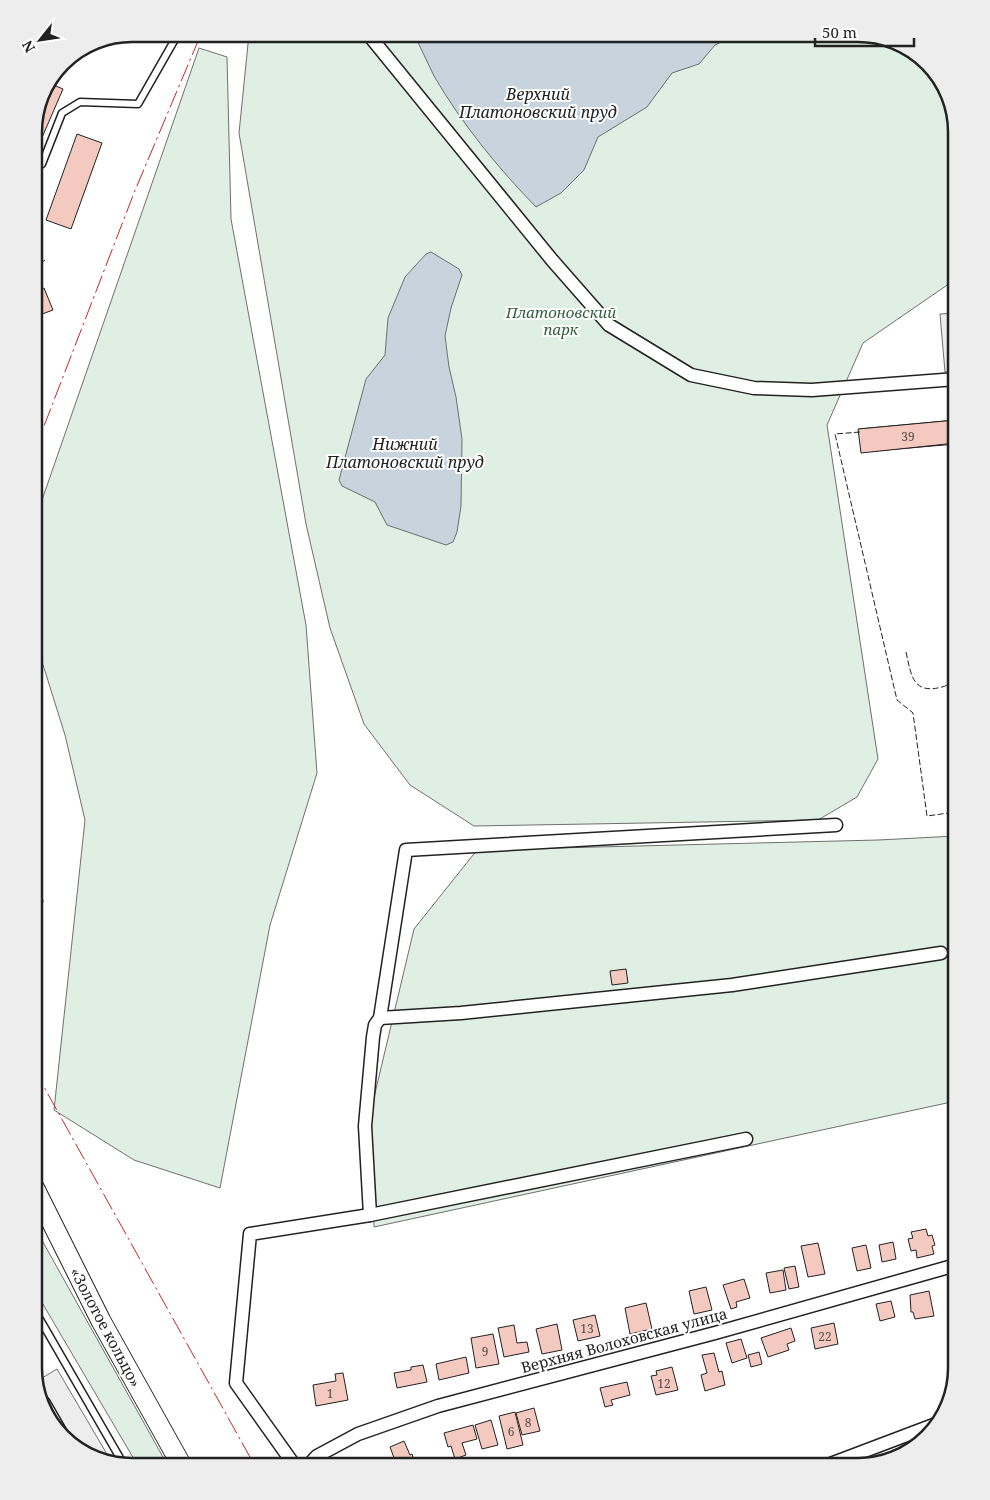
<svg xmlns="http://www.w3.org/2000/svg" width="990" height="1500" viewBox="0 0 990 1500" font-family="'Noto Serif',serif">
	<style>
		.green { fill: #e0efe3; stroke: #6f6f6f }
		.parking { fill: #ededed; stroke: #6f6f6f }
		.water { fill: #c7d3dd; stroke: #6f6f6f }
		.building { fill: #f3c9c0; stroke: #222 }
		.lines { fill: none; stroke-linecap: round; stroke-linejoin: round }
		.lane-casing { stroke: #222; stroke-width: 9 }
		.street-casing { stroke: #222; stroke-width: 15 }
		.primary-casing { stroke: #222; stroke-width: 21 }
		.lane { stroke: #fff; stroke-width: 6 }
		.street { stroke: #fff; stroke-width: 12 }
		.primary { stroke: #fff; stroke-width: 19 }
		.fence { stroke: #222; stroke-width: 1; stroke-dasharray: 6 2.5; stroke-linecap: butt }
		.power { stroke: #c62828; stroke-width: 1; stroke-dasharray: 18 4 2.5 4; stroke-linecap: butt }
		.labels { text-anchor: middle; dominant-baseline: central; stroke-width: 4; stroke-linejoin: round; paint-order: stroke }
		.number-label { font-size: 12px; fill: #564c4a }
		.park-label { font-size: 15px; font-style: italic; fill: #2f5e38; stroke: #fff }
		.street-label { font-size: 15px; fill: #222; stroke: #fff }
		.water-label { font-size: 16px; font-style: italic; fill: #222; stroke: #fff }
		.rim { fill: none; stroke: #222; stroke-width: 2.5 }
	</style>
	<rect width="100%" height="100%" fill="#fff"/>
	<g class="green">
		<path d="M 249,34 L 863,34 L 907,47 L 943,84 L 956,133 L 956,279 L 863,343 L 827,425 L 878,759 L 857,797 L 818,820 L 474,826 L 410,785 L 364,724 L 330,628 L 306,524 L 239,133 Z"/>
		<path d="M 199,48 L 227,57 L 231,219 L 306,625 L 317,773 L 270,925 L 220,1188 L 134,1160 L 54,1110 L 85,820 L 65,735 L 34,636 L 34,523 Z"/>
		<path d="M 956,836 L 956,1101 L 374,1227 L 371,1110 L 414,929 L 477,850 L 878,840 Z"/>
		<path d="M 34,1226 L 168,1466 L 138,1466 L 34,1289 Z"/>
	</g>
	<g class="parking">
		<path d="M 956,313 L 956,371 L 945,372 L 940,314 Z"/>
		<path d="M 57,1369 L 111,1461 L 83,1453 L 47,1416 L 37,1381 Z"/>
	</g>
	<g class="water">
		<path d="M 414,34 L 738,34 L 715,45 L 699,64 L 672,73 L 647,107 L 598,137 L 584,170 L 561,193 L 536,207 C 498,168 462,124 434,76 C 427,62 421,48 414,34 Z"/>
		<path d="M 431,252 L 459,269 L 462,275 L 451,308 L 445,336 L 449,367 L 456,397 L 462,439 L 461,506 L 457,532 L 453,542 L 446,545 L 387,525 L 375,502 L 342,486 L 339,480 L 366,379 L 385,355 L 388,318 L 405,277 L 426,254 Z"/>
	</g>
	<g class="building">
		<path d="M 49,83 L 63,89 L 34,156 L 34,127 L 41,95 Z"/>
		<path d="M 77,134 L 102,143 L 71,229 L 46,220 Z"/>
		<path d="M 44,288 L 53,310 L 34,317 L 34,292 Z"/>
		<path d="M 956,420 L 956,444 L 862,452 L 859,429 Z"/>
		<path d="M 956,420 L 956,443 L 861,453 L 858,429 Z"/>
		<path d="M 626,969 L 628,983 L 612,985 L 610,971 Z"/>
		<path d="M 926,1229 L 928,1236 L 932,1235 L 935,1245 L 932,1246 L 934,1254 L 917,1258 L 916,1250 L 911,1251 L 908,1239 L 913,1238 L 911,1232 Z"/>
		<path d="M 893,1242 L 896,1259 L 882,1262 L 879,1245 Z"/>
		<path d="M 818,1243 L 825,1274 L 808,1277 L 801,1246 Z"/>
		<path d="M 866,1245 L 871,1268 L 857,1271 L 852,1248 Z"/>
		<path d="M 795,1266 L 799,1287 L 789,1289 L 784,1268 Z"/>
		<path d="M 783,1270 L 786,1290 L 770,1293 L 766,1273 Z"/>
		<path d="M 744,1279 L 750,1298 L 736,1302 L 737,1307 L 731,1309 L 723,1285 Z"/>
		<path d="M 706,1287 L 712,1310 L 694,1314 L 689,1291 Z"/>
		<path d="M 929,1291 L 934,1316 L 915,1319 L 913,1312 L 911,1312 L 910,1295 Z"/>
		<path d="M 891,1301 L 895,1317 L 880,1321 L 876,1304 Z"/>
		<path d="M 646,1303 L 652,1329 L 630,1334 L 625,1308 Z"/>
		<path d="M 595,1315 L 600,1336 L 578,1341 L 573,1320 Z"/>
		<path d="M 834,1323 L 838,1344 L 815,1349 L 811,1328 Z"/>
		<path d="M 557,1324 L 562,1350 L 542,1354 L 536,1329 Z"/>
		<path d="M 514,1325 L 517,1343 L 527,1342 L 529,1352 L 504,1357 L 498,1328 Z"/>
		<path d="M 791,1328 L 795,1341 L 787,1344 L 789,1350 L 768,1357 L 761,1338 Z"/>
		<path d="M 493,1334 L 499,1364 L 476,1368 L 471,1338 Z"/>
		<path d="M 741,1339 L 747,1358 L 732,1363 L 726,1343 Z"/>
		<path d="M 759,1352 L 762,1364 L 751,1367 L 748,1355 Z"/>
		<path d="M 714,1353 L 719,1372 L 722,1371 L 725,1385 L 705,1391 L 701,1375 L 707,1373 L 702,1355 Z"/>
		<path d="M 466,1357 L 469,1373 L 439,1380 L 436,1364 Z"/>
		<path d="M 423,1365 L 427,1382 L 397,1388 L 394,1373 L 411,1370 L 411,1367 Z"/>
		<path d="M 672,1367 L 678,1390 L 656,1395 L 651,1376 L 657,1375 L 656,1371 Z"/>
		<path d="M 343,1373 L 348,1400 L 316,1406 L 313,1385 L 336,1381 L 335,1374 Z"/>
		<path d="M 627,1382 L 630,1395 L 611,1400 L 613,1405 L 605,1407 L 600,1388 Z"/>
		<path d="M 534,1408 L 540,1431 L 522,1435 L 516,1413 Z"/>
		<path d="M 515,1412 L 523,1445 L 507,1449 L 499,1416 Z"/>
		<path d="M 491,1420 L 498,1445 L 482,1449 L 475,1425 Z"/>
		<path d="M 473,1425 L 477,1439 L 462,1443 L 466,1455 L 455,1459 L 451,1446 L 448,1447 L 444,1433 Z"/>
		<path d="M 404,1441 L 410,1455 L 412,1454 L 416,1466 L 397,1466 L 390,1447 Z"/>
		<path d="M 370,1458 L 372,1466 L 353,1466 L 357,1464 L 356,1461 Z"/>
	</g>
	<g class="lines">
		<defs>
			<g id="lane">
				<path d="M 94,44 L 104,39"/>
				<path d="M 34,170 L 42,164 L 62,113 L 80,102 L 138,104 L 178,34"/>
				<path d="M 34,900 L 39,901"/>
				<path d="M 34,1309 L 124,1465"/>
				<path d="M 43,1402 L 46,1401 L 65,1434"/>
			</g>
			<g id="street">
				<path d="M 368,34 L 552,260 L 609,325 L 691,375 L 754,388 L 812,390 L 956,379"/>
				<path d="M 380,1018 L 461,1013 L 732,985 L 941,953"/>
				<path d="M 370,1215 L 365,1126 L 373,1037 L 375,1025 L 380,1018 L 406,850 L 836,825"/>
				<path d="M 295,1466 L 236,1383 L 250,1234 L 370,1215 L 746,1139"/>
				<path d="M 308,1466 L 317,1456 L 358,1434 L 438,1406 L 715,1333 L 956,1265"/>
				<path d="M 825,1466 L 936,1424"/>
			</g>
			<path id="primary" d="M 34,1187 L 101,1321 L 182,1466"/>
		</defs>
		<use href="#lane" class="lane-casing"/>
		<use href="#street" class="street-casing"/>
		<use href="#primary" class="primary-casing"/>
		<use href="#lane" class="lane"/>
		<use href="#street" class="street"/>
		<use href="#primary" class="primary"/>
		<g class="fence">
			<path d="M 34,269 L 45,260"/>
			<path d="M 860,432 L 835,434 L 897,700 L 913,713 L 927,816 L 956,812"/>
			<path d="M 906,652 C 911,674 912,695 942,687 C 947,686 952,682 956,680"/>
		</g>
		<g class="power">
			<path d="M 34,452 L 134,193 L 201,34"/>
			<path d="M 34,1069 L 255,1466"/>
		</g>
	</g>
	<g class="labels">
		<g class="number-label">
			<text x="908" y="436">39</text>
			<text x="587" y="1328">13</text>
			<text x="825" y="1336">22</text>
			<text x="485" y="1351">9</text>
			<text x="664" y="1383">12</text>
			<text x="330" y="1393">1</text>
			<text x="528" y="1422">8</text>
			<text x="511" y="1431">6</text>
		</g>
		<g class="park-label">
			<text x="561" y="312">Платоновский<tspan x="561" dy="17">парк</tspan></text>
		</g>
		<g class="street-label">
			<text transform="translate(106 1327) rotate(62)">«Золотое кольцо»</text>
			<text transform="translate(624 1340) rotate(-15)">Верхняя Волоховская улица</text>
		</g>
		<g class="water-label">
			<text x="538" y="94">Верхний<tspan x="538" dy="18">Платоновский пруд</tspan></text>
			<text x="405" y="444">Нижний<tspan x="405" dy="18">Платоновский пруд</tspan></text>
		</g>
	</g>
	<path d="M0 0H990V1500H0ZM132 42H858A90 90 0 0 1 948 132V1368A90 90 0 0 1 858 1458H132A90 90 0 0 1 42 1368V132A90 90 0 0 1 132 42Z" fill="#ededed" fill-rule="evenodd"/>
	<path class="rim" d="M132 42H858A90 90 0 0 1 948 132V1368A90 90 0 0 1 858 1458H132A90 90 0 0 1 42 1368V132A90 90 0 0 1 132 42Z"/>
	<g transform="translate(40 40) rotate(240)" stroke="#ffffff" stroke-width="4" paint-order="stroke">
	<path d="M0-4L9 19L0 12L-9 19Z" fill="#222222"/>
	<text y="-8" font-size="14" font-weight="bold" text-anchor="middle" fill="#222222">N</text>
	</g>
	<path d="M815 38v8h99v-8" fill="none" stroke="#222222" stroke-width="2.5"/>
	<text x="822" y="38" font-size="15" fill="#222222" stroke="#ffffff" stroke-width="4" paint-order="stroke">50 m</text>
</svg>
